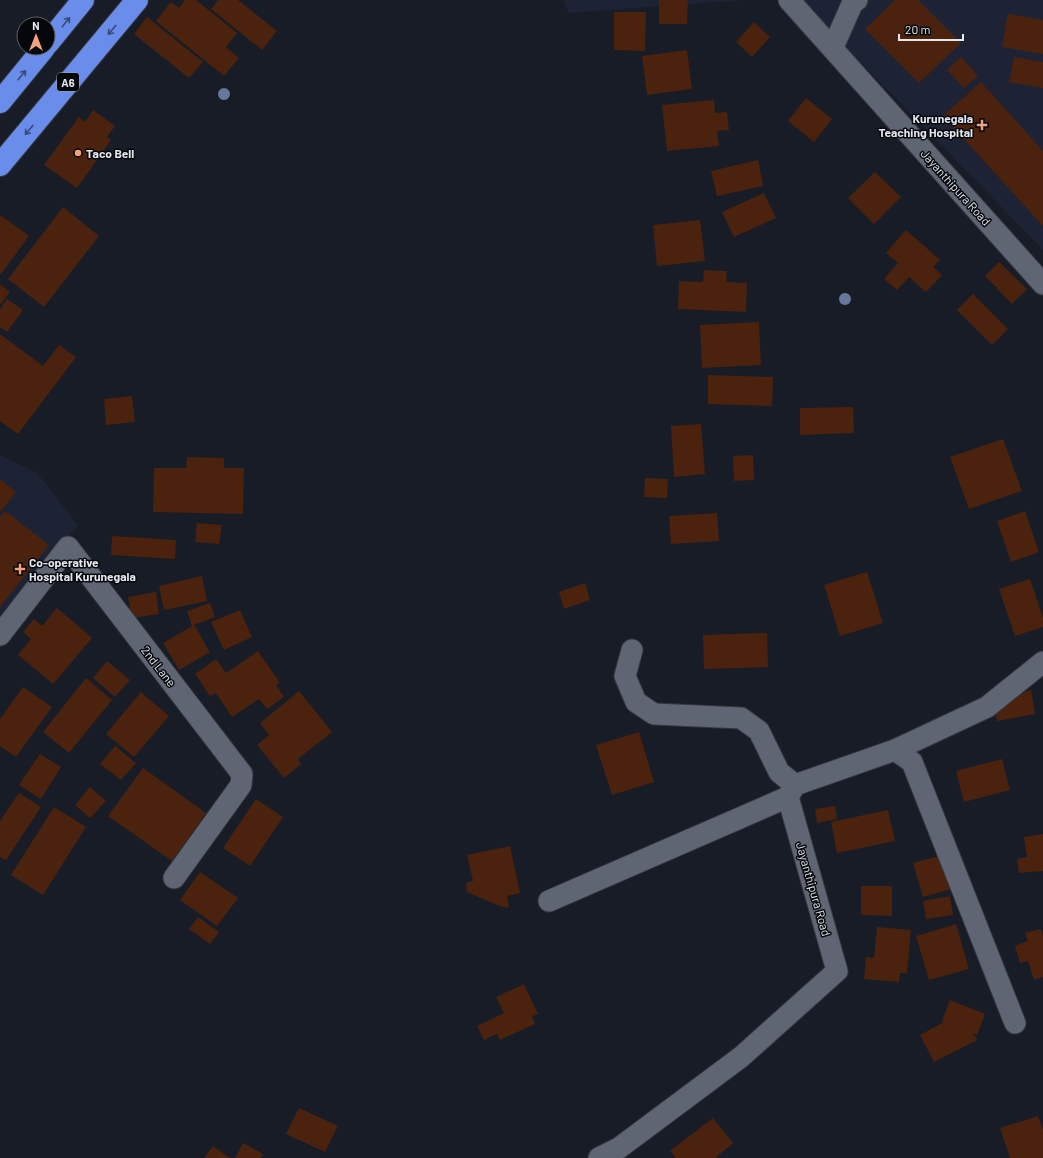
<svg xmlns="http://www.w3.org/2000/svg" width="1043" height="1158" viewBox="0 0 1043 1158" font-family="Barlow,sans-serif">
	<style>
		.built { fill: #1d2334 }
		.building { fill: #4b220e }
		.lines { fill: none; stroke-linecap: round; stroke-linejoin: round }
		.street-casing { stroke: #363841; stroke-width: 23 }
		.highway-casing { stroke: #363841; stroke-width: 24 }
		.street { stroke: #5f6573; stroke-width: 21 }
		.highway { stroke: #6a8cea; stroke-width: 22 }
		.tree { fill: #68779c }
		.oneway { stroke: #384a7a }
		.poi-dot { fill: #f1a17d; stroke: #05070b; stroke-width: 1.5 }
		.labels { text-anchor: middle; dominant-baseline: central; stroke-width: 3; stroke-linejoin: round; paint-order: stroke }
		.shield { fill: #05070b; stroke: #a2a4ab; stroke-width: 1 }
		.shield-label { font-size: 11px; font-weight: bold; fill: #e5e8f0 }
		.poi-label { font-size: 12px; font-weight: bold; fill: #e5e8f0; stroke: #05070b; text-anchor: start }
		.street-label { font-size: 12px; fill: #e5e8f0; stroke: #05070b }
	</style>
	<rect width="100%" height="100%" fill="#171c27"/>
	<g class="built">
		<path d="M 564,0 L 746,0 L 568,13 Z"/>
		<path d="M 800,0 L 1043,0 L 1043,250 Z"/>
		<path d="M 0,455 L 37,473 L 78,525 L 0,616 Z"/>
	</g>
	<g class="building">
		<path d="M 185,0 L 196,0 L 237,33 L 226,47 L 239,58 L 224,76 L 156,21 L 171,2 L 179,8 Z"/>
		<path d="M 218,0 L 238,0 L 277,31 L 262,50 L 211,9 Z"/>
		<path d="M 659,0 L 688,0 L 687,24 L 659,24 Z"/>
		<path d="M 895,0 L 918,0 L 961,43 L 919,83 L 865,29 Z"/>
		<path d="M 614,12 L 646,12 L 645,51 L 614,50 Z"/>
		<path d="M 1008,14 L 1043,20 L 1043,54 L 1002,47 Z"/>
		<path d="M 147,17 L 203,62 L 189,78 L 134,34 Z"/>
		<path d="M 754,22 L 770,37 L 752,57 L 736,42 Z"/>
		<path d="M 687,50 L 692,89 L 647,95 L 642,56 Z"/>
		<path d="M 961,57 L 978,76 L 964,88 L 947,70 Z"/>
		<path d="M 1014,57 L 1043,62 L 1043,88 L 1009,82 Z"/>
		<path d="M 981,82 L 1043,151 L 1043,226 L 943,116 Z"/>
		<path d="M 806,98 L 832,119 L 814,142 L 788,121 Z"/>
		<path d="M 714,100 L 715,113 L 727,112 L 729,130 L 717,131 L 719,146 L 667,151 L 662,105 Z"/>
		<path d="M 93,110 L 115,126 L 107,137 L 111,140 L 77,188 L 44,165 L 79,117 L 85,122 Z"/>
		<path d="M 758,160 L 763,186 L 717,196 L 711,171 Z"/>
		<path d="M 875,172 L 901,197 L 874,224 L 848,198 Z"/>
		<path d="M 764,193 L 776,218 L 734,237 L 722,212 Z"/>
		<path d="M 63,207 L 99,236 L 44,307 L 8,279 Z"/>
		<path d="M 0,215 L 29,236 L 1,274 L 0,274 Z"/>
		<path d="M 700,220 L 705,261 L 657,266 L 653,225 Z"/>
		<path d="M 906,230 L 940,260 L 933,267 L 942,275 L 926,292 L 909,277 L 897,290 L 884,279 L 898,263 L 886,253 Z"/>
		<path d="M 999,262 L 1027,289 L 1012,304 L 985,276 Z"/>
		<path d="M 704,270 L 727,271 L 726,282 L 747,283 L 746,312 L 678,309 L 679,281 L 703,282 Z"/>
		<path d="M 0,284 L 10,292 L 0,305 Z"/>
		<path d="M 973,294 L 1008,329 L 992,345 L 957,310 Z"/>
		<path d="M 7,299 L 23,310 L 7,332 L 0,327 L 0,309 Z"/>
		<path d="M 759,322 L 761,365 L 702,368 L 700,325 Z"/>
		<path d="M 0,334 L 43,366 L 59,345 L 76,357 L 18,434 L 0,421 Z"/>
		<path d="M 708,375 L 773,377 L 772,406 L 708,404 Z"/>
		<path d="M 132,396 L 135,422 L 106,425 L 104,399 Z"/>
		<path d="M 853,407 L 854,433 L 800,435 L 800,408 Z"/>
		<path d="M 701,424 L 705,474 L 674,477 L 671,426 Z"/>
		<path d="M 1003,439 L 1022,491 L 969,509 L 950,457 Z"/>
		<path d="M 753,455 L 754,480 L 734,481 L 733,456 Z"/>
		<path d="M 187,457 L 224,458 L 224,468 L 244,468 L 243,514 L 153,512 L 154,468 L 186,468 Z"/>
		<path d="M 645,478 L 668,479 L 667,498 L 644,497 Z"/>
		<path d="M 0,479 L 16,492 L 0,512 Z"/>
		<path d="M 5,511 L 49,545 L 0,607 L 0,517 Z"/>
		<path d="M 1025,511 L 1039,552 L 1011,562 L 997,521 Z"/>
		<path d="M 717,513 L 719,541 L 671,544 L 669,516 Z"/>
		<path d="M 197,523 L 222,525 L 219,544 L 195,542 Z"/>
		<path d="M 112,536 L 176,540 L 175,559 L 111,555 Z"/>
		<path d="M 867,572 L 883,623 L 840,636 L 824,585 Z"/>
		<path d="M 202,576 L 207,601 L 164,610 L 159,586 Z"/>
		<path d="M 1030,579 L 1043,618 L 1043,627 L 1015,636 L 999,589 Z"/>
		<path d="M 585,583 L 590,600 L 564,609 L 559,592 Z"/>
		<path d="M 156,592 L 159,614 L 132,618 L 128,597 Z"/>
		<path d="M 210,603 L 215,617 L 194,625 L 210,652 L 179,670 L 163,643 L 192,626 L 187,611 Z"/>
		<path d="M 57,608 L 92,638 L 53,684 L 18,655 L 31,639 L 23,632 L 34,619 L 42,626 Z"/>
		<path d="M 240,610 L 252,637 L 224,650 L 211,622 Z"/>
		<path d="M 767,633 L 768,667 L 704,669 L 703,635 Z"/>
		<path d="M 258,651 L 280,683 L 276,685 L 284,697 L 267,709 L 259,699 L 232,717 L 216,693 L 210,696 L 195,674 L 216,659 L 226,673 Z"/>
		<path d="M 107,661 L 130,680 L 115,697 L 93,678 Z"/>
		<path d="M 86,678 L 112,700 L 69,753 L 43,732 Z"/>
		<path d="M 23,687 L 52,707 L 16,757 L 0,746 L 0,719 Z"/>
		<path d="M 1031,690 L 1035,714 L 997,721 L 993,703 Z"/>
		<path d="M 299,691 L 332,732 L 298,759 L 301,764 L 284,778 L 257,745 L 269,735 L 260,723 Z"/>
		<path d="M 141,692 L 169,716 L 134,757 L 106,734 Z"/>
		<path d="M 639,732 L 654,782 L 612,795 L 596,745 Z"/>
		<path d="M 115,746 L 136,763 L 121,780 L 100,764 Z"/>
		<path d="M 40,754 L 61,767 L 41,799 L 19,785 Z"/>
		<path d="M 1002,759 L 1010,790 L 964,802 L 956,771 Z"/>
		<path d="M 143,768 L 206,813 L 172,861 L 108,816 Z"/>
		<path d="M 90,787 L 106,801 L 90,818 L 75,805 Z"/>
		<path d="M 19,793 L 41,807 L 6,860 L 0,857 L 0,821 Z"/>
		<path d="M 256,799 L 283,817 L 250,866 L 223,848 Z"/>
		<path d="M 835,806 L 837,819 L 817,823 L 815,809 Z"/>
		<path d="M 54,807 L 86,827 L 43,895 L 11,875 Z"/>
		<path d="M 888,810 L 895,841 L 837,853 L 831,822 Z"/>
		<path d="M 1043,834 L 1043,871 L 1019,873 L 1017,859 L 1027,857 L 1024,837 Z"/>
		<path d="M 510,846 L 520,893 L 507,896 L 509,908 L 500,906 L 467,892 L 466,883 L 473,881 L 467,855 Z"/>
		<path d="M 943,855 L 952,889 L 923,897 L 913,863 Z"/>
		<path d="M 200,872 L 238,898 L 217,926 L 180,900 Z"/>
		<path d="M 861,886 L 892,886 L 892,916 L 861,915 Z"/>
		<path d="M 950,896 L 953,915 L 926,919 L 923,901 Z"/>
		<path d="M 198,917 L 219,932 L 210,944 L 189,929 Z"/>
		<path d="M 956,924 L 969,969 L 929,980 L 916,936 Z"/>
		<path d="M 877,927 L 911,930 L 907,973 L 900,973 L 899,982 L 864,979 L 866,957 L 874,958 Z"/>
		<path d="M 1041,929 L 1043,935 L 1043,977 L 1034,980 L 1028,961 L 1020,963 L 1015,946 L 1028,941 L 1025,933 Z"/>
		<path d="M 524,984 L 538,1014 L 532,1016 L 535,1024 L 500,1040 L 497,1034 L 484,1040 L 477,1026 L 504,1013 L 496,997 Z"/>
		<path d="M 950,1000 L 985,1014 L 977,1035 L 973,1033 L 977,1040 L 934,1062 L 920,1035 L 944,1022 L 942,1021 Z"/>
		<path d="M 299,1108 L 338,1126 L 325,1152 L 286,1134 Z"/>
		<path d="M 1038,1116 L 1043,1130 L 1043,1158 L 1010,1158 L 1000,1128 Z"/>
		<path d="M 713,1118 L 733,1143 L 715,1158 L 676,1158 L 670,1151 Z"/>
		<path d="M 243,1143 L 263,1154 L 261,1158 L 235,1158 Z"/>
		<path d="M 213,1146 L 230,1158 L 204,1158 Z"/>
	</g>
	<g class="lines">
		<defs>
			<g id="street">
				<path d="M 789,0 L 1043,284"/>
				<path d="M 833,47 L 853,2 L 857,0"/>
				<path d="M 0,635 L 68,547 L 242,774 L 241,785 L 174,878"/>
				<path d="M 632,650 L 625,676 L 636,702 L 654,714 L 741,718 L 759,731 L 779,772 L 795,785"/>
				<path d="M 895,750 L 912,762 L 1015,1023"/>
				<path d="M 549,901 L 788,797"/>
				<path d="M 599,1158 L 619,1148 L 741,1057 L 837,971 L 788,797 L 795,785 L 895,750 L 987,707 L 1043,662"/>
			</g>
			<g id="highway">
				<path d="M 48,43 L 83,0"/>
				<path d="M 0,102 L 44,48"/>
				<path d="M 0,165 L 137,0"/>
			</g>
		</defs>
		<use href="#street" class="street-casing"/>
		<use href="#highway" class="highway-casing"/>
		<use href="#street" class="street"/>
		<use href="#highway" class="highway"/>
	</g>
	<g class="tree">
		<circle cx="224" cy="94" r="6"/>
		<circle cx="845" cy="299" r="6"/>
	</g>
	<defs><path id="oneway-shaft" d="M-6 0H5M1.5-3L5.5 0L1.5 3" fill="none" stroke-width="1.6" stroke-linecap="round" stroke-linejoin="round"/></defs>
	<g class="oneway">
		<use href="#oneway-shaft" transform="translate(66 22) rotate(-51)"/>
		<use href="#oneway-shaft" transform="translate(112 30) rotate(130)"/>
		<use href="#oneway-shaft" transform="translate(22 75) rotate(-51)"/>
		<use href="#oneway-shaft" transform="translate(29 130) rotate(130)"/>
	</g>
	<g class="poi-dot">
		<path d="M980 119h4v4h4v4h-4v4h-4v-4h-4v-4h4z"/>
		<circle cx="78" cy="153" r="4"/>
		<path d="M18 563h4v4h4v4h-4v4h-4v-4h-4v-4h4z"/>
	</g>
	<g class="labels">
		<rect class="shield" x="57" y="73" width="22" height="18" rx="3"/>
		<g class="shield-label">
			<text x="68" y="82">A6</text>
		</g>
		<g class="poi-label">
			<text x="973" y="118" text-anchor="end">Kurunegala<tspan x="973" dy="14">Teaching Hospital</tspan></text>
			<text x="86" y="153">Taco Bell</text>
			<text x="29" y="562">Co-operative<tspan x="29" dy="14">Hospital Kurunegala</tspan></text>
		</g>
		<g class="street-label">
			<text transform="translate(956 187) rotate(48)">Jayanthipura Road</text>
			<text transform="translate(159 666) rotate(52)">2nd Lane</text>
			<text transform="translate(814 889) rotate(74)">Jayanthipura Road</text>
		</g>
	</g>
	<g transform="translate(36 36)"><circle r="19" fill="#05070b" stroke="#5f6167"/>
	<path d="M0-3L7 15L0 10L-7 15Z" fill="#f1a17d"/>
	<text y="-6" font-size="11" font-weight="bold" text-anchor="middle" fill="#e5e8f0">N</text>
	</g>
	<path d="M899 34v6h64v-6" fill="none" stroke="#e5e8f0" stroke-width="2"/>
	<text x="905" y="34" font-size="12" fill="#e5e8f0" stroke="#05070b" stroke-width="3" paint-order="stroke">20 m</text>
</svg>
